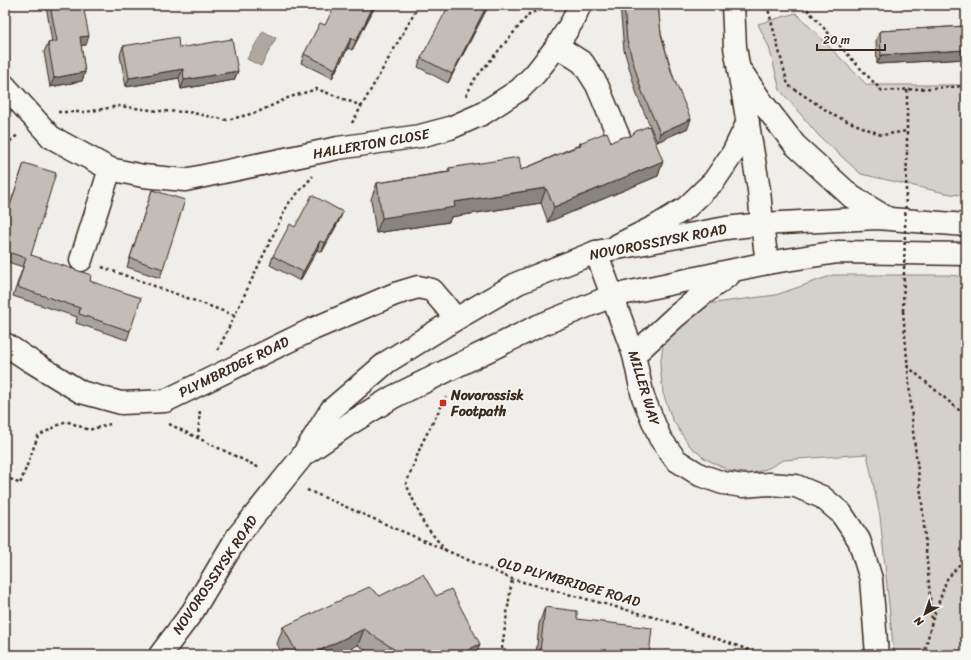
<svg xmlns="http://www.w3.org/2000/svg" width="971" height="660" viewBox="0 0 971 660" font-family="Sriracha,sans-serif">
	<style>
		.green { fill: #d4d1cc; stroke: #887e75 }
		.water { fill: #afa8a1; stroke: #81766d }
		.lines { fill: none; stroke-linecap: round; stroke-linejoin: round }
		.street-casing { stroke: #3b2a1e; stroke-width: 25 }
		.secondary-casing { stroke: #3b2a1e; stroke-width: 25 }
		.path { stroke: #3b2a1e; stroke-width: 2.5; stroke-dasharray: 3 3; stroke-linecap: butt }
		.street { stroke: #f6f6f2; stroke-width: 22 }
		.secondary { stroke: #f6f6f2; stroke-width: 22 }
		.path-bridge { stroke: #3b2a1e; stroke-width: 2.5; stroke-dasharray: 3 3; stroke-linecap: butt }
		.wall { fill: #a7a39d; stroke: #3b2a1e }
		.shaded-wall { fill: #888480; stroke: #3b2a1e }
		.building { fill: #c2bdb7; stroke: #3b2a1e }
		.poi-dot { fill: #c8321e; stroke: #f6f6f2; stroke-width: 1.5 }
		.labels { text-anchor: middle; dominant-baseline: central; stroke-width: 3; stroke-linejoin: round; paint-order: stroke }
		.street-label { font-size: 14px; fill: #3b2a1e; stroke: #f6f6f2 }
		.poi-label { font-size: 14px; font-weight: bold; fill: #3b2a1e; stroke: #f6f6f2; text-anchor: start }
	</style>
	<rect width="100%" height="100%" fill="#efeeea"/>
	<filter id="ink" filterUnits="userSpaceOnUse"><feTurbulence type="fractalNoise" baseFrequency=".025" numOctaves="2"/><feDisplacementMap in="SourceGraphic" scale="8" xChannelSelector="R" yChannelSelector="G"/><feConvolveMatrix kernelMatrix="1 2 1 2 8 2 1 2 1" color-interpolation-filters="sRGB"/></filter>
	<g filter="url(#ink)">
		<g class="green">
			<path d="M 796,13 L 867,85 L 966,85 L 966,196 L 945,193 L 861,174 L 819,136 L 780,90 L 769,47 L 758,24 Z"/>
			<path d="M 833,275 L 948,275 L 966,277 L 966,655 L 894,655 L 880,516 L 867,454 L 783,460 L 769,468 L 751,474 L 730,471 L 704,458 L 689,445 L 672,419 L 663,393 L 660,365 L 665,333 L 706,304 L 776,295 Z"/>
		</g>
		<path class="water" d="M 263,31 L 276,38 L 261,66 L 247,59 Z"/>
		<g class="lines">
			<defs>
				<g id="street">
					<path d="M 733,5 L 735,47 L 759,190 L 762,224"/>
					<path d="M 557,46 L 583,63 L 597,85 L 620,140"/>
					<path d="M 743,74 L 761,101 L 795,145 L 852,197 L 887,218"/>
					<path d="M 5,86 L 51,137 L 110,169 L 143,176 L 185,180 L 338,148 L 420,136 L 450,128 L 482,114 L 519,90 L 535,74 L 557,46 L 572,22 L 580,5"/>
					<path d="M 618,245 L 658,225 L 686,208 L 714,181 L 733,153 L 748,122"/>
					<path d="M 81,260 L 110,169"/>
					<path d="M 5,344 L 29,360 L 81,392 L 121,403 L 145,402 L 165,401 L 313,329 L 395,294 L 418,287 L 432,290 L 444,304 L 456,319"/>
				</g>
				<g id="secondary">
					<path d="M 762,224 L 767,263"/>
					<path d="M 596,252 L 634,355 L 643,397 L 660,438 L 676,460 L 700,475 L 723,483 L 743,486 L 769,484 L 796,486 L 822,497 L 841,513 L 859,540 L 871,579 L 877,655"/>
					<path d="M 634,355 L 675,317 L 703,294 L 729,275"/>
					<path d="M 308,452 L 349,424 L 393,397 L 538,326 L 612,296 L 767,263 L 838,252 L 966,254"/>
					<path d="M 160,655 L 193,611 L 237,537 L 301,458 L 331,410 L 387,362 L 456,319 L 518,283 L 596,252 L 726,228 L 762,224 L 877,218 L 966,225"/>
				</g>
			</defs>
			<use href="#street" class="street-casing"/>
			<use href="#secondary" class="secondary-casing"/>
			<g class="path">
				<path d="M 767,5 L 788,85 L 835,116 L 882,135 L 907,131"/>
				<path d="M 803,5 L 860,68 L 882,91 L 966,86"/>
				<path d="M 895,5 L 902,7 L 935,5"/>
				<path d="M 907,90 L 907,151"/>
				<path d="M 466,96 L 474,80 L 530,13 L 555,6"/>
				<path d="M 58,112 L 86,112 L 119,106 L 159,111 L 188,112 L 227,120 L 258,112 L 290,97 L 317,89 L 362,106"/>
				<path d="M 352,123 L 419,5"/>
				<path d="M 5,145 L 19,134"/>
				<path d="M 102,267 L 234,315"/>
				<path d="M 903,311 L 913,431 L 922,502 L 932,621"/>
				<path d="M 218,350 L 288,204 L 313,176"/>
				<path d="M 907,366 L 966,416"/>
				<path d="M 169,424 L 260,468"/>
				<path d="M 198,438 L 200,409"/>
				<path d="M 5,476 L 20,484 L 38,436 L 66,421 L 89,430 L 110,424"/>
				<path d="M 307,490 L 512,579 L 664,620 L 763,655"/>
				<path d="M 446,551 L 424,524 L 406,484 L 422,443 L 446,397"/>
				<path d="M 501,655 L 512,579"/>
				<path d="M 924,655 L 932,621 L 947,579 L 966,557"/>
			</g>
			<use href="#street" class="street"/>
			<use href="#secondary" class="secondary"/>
			<path class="path-bridge" d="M 903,311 L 907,151"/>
		</g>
		<g class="wall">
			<path d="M 46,5 L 83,5 L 86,45 L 81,45 L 85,72 L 82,81 L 50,87 L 44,52 L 48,43 L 52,42 Z"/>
			<path d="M 376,5 L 352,50 L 348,48 L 332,78 L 301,63 L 304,54 L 325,25 Z"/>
			<path d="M 489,5 L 448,83 L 418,67 L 421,58 Z"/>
			<path d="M 620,5 L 658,5 L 661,34 L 688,128 L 657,142 L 638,98 L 624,50 Z"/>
			<path d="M 966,26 L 966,59 L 877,64 L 876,40 L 880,31 Z"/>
			<path d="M 123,46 L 179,48 L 238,71 L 234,80 L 181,89 L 179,78 L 126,87 L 120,55 Z"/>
			<path d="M 631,136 L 663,161 L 658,176 L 548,222 L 541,203 L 451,217 L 449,222 L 376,233 L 371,199 L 377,183 L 447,172 L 449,168 L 521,170 L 579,145 L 580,143 L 611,142 Z"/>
			<path d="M 24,163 L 31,255 L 90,281 L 130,331 L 127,340 L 76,323 L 77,317 L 13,296 L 23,267 L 5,261 L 5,220 Z"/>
			<path d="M 152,190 L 163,269 L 160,278 L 127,267 Z"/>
			<path d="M 339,221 L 322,252 L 317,250 L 300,281 L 270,265 L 273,256 L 295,227 Z"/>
			<path d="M 380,596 L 436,596 L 476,655 L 373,655 L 358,645 L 338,655 L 283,655 L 277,644 L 283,627 Z"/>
			<path d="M 545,607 L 577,619 L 649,655 L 536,655 L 539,624 Z"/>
		</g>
		<g class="shaded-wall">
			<path d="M 374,5 L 376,5 L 352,50 L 356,41 Z"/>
			<path d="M 487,5 L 489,5 L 448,83 L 452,74 Z"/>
			<path d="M 89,36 L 86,45 L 76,46 L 80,37 Z"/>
			<path d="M 351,38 L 348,48 L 332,78 L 335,69 Z"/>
			<path d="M 966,50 L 966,59 L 877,64 L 881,55 Z"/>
			<path d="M 183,69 L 179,78 L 126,87 L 129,78 Z"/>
			<path d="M 238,71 L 234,80 L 181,89 L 184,80 Z"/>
			<path d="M 85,72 L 82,81 L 50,87 L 54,78 Z"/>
			<path d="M 691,119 L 688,128 L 657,142 L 660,133 Z"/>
			<path d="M 663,161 L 658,176 L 548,222 L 554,207 Z"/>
			<path d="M 546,188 L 541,203 L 451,217 L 449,222 L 376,233 L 382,218 L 454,202 Z"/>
			<path d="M 343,212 L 339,221 L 322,252 L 325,243 Z"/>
			<path d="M 320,241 L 317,250 L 300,281 L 303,272 Z"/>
			<path d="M 364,629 L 358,645 L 338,655 L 310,655 Z"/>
			<path d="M 480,644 L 476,655 L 467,655 L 468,650 Z"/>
		</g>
		<g class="building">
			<path d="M 50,5 L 83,5 L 89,36 L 80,37 L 85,72 L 54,78 L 48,43 L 57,41 Z"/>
			<path d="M 335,5 L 374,5 L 356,41 L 351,38 L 335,69 L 304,54 L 320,23 L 325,25 Z"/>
			<path d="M 449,5 L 487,5 L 452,74 L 421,58 Z"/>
			<path d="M 624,5 L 658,5 L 661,34 L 672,74 L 691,119 L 660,133 L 641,89 L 627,41 Z"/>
			<path d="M 966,26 L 966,50 L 881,55 L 880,31 Z"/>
			<path d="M 178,37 L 179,48 L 232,39 L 238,71 L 184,80 L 183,69 L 129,78 L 123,46 Z"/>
			<path d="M 649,126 L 663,161 L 554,207 L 546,188 L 454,202 L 455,207 L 382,218 L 377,183 L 450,172 L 449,168 L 519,157 L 521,170 L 581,145 L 580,143 L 607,132 L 611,142 L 623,137 L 631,136 L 636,131 Z"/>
			<path d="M 24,163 L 56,173 L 31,255 L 91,275 L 90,281 L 141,298 L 130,331 L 79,314 L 80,308 L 17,287 L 26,258 L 5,251 L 5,221 Z"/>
			<path d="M 152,190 L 185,200 L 163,269 L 130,258 Z"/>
			<path d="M 312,195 L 343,212 L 325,243 L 320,241 L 303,272 L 273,256 L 290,224 L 295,227 Z"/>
			<path d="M 423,574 L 436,596 L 451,589 L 480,644 L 468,650 L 471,655 L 393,655 L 398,652 L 364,629 L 310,655 L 298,655 L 283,627 L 369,587 L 380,596 Z"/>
			<path d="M 545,607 L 577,611 L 577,619 L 652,628 L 649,655 L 538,655 L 539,652 L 540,652 Z"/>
		</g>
	</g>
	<rect class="poi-dot" x="439" y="399" width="8" height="8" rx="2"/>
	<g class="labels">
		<g class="street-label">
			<text transform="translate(371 144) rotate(-10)">HALLERTON CLOSE</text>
			<text transform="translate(658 242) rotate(-11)">NOVOROSSIYSK ROAD</text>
			<text transform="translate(234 367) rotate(-26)">PLYMBRIDGE ROAD</text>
			<text transform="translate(644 388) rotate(73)">MILLER WAY</text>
			<text transform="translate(215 575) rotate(-56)">NOVOROSSIYSK ROAD</text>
			<text transform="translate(569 582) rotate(16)">OLD PLYMBRIDGE ROAD</text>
		</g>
		<g class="poi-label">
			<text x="451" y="395">Novorossisk<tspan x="451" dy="16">Footpath</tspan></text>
		</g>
	</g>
	<rect width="971" height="660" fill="none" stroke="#f6f6f2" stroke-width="20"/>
	<rect x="10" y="10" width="951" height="640" fill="none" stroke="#3b2a1e" stroke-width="1.5" filter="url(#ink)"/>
	<g transform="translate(925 614) rotate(220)" stroke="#f6f6f2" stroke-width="3" paint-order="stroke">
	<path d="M0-3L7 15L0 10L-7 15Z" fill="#3b2a1e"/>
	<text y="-6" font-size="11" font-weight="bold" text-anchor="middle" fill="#3b2a1e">N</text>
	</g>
	<path d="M817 44v6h68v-6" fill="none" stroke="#3b2a1e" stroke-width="2"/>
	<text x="823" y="44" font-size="12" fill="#3b2a1e" stroke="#f6f6f2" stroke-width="3" paint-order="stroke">20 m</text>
</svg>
